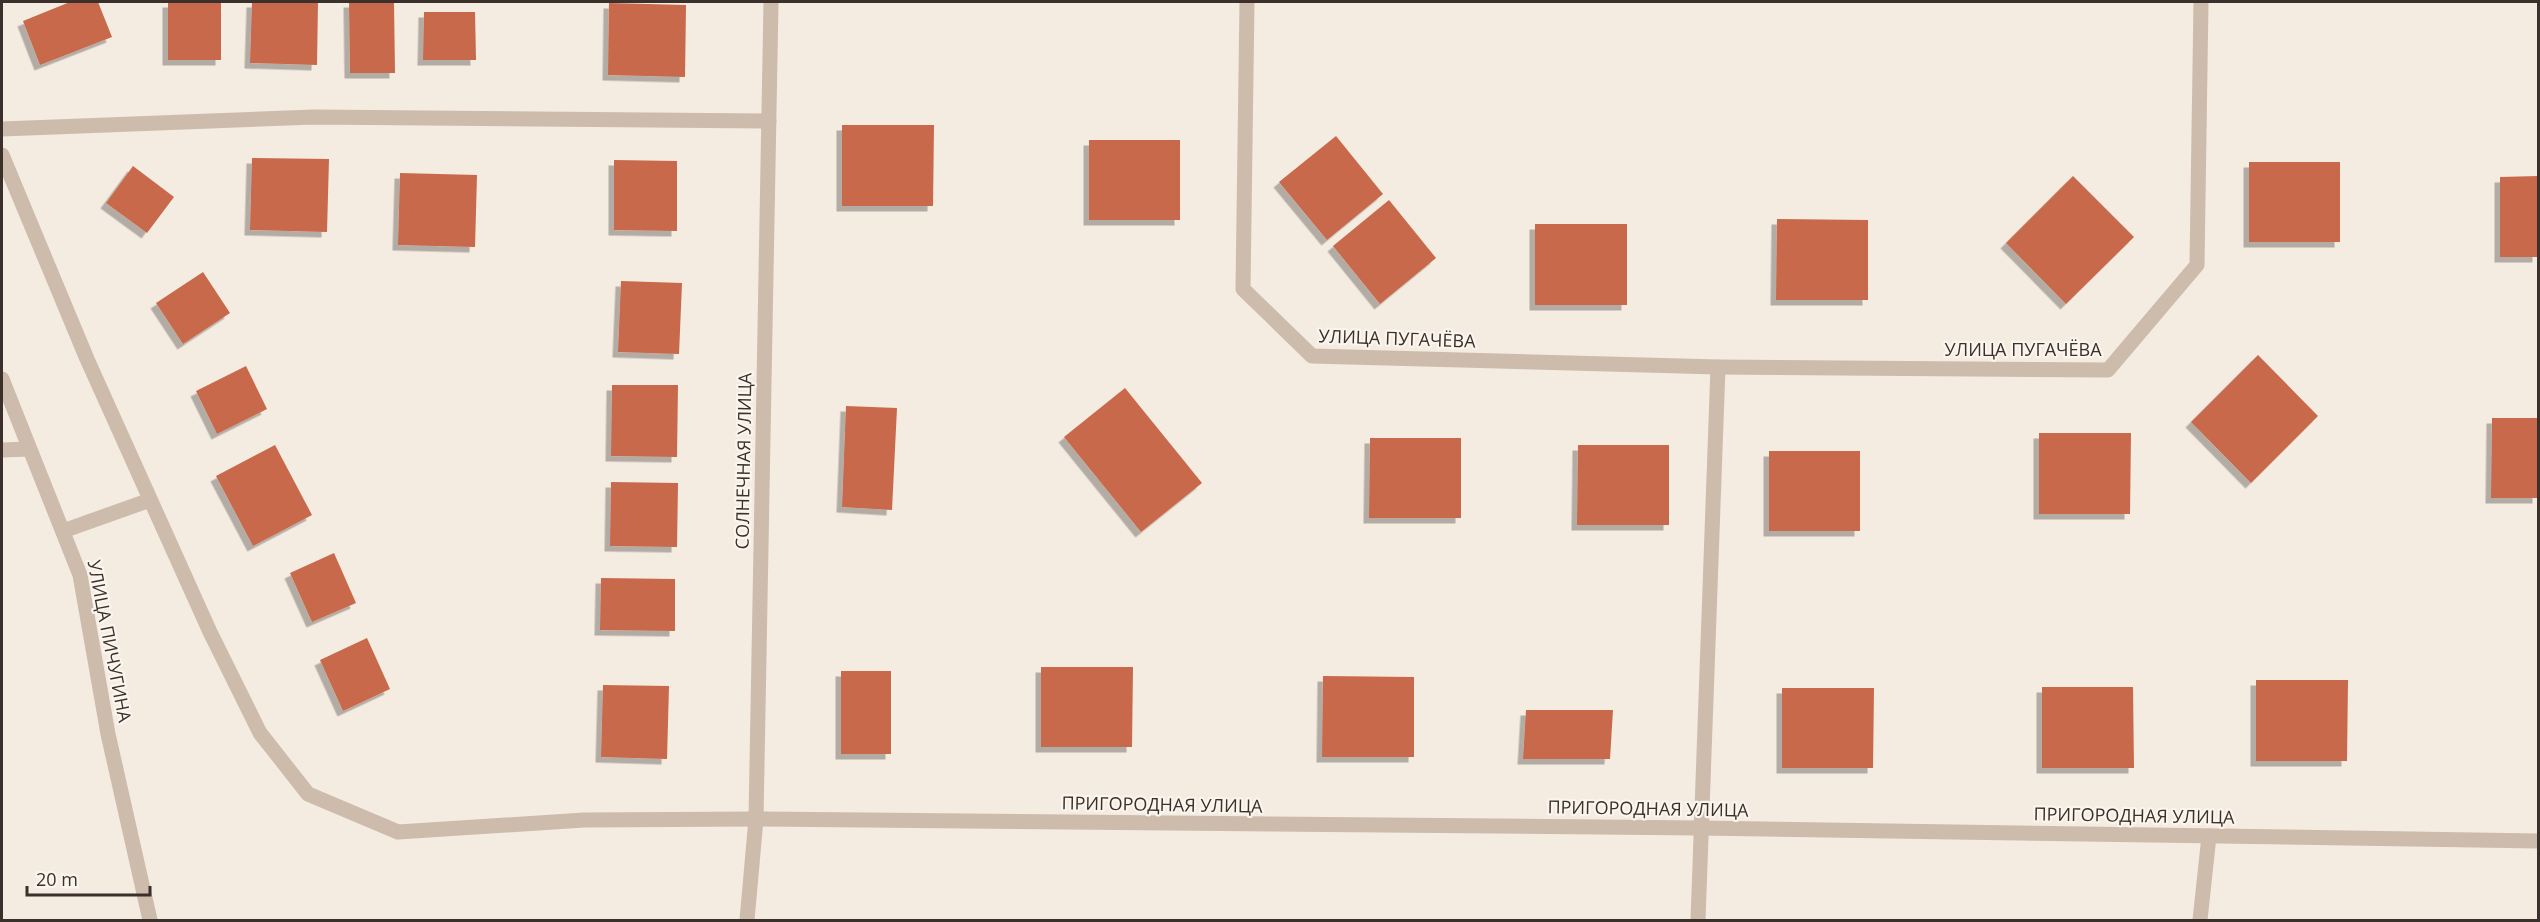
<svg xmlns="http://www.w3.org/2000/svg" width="2540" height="922" viewBox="0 0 2540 922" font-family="'Open Sans',sans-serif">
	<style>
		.building { fill: #c8694b; filter: url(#shadow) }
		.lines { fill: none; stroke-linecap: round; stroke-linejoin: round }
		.service { stroke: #cdbbac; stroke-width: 15 }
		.minor { stroke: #cdbbac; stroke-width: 15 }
		.tertiary { stroke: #cdbbac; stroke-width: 15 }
		.labels { text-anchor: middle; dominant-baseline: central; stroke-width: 4.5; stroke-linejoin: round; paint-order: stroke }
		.street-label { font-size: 18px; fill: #3b302b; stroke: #fbf5ee }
	</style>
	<defs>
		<filter id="shadow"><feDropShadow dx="-5.5" dy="5.5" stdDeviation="0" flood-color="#0004"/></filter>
	</defs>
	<rect width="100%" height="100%" fill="#f4ebe1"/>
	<g class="building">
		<path d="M 70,2 L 98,2 L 112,37 L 40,65 L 23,21 Z"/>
		<rect x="168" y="2" width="53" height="58"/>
		<path d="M 252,2 L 318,2 L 317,65 L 250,63 Z"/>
		<path d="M 349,2 L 394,2 L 395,73 L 350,73 Z"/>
		<path d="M 609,3 L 686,5 L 685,77 L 608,75 Z"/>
		<path d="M 424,12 L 475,12 L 476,60 L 423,60 Z"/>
		<path d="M 842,125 L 934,125 L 933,206 L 842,206 Z"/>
		<path d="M 1336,136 L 1383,194 L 1327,240 L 1279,182 Z"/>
		<rect x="1089" y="140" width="91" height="80"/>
		<path d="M 252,158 L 329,159 L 327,232 L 250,230 Z"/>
		<path d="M 614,160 L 677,161 L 677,231 L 614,230 Z"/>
		<rect x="2249" y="162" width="91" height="80"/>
		<path d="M 133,166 L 174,197 L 147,233 L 106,203 Z"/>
		<path d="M 400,173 L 477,175 L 475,247 L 398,245 Z"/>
		<path d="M 2073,176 L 2134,237 L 2066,304 L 2006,243 Z"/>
		<path d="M 2538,176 L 2538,257 L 2500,257 L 2500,177 Z"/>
		<path d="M 1389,200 L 1436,258 L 1380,304 L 1333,246 Z"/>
		<path d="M 1777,219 L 1868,220 L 1868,300 L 1776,300 Z"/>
		<rect x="1535" y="224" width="92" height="81"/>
		<path d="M 203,272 L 230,313 L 183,344 L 156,303 Z"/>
		<path d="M 621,281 L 682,283 L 679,354 L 618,352 Z"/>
		<path d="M 2258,355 L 2318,416 L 2251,483 L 2191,422 Z"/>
		<path d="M 246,366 L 267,409 L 217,434 L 196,391 Z"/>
		<path d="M 612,385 L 678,385 L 677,457 L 611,456 Z"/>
		<path d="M 1125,388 L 1202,483 L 1141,532 L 1064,437 Z"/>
		<path d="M 846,406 L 897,408 L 892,510 L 842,507 Z"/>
		<path d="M 2492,418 L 2538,418 L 2538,498 L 2491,498 Z"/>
		<path d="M 2039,433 L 2131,433 L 2130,514 L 2039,514 Z"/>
		<path d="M 1370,438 L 1461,438 L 1461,518 L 1369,518 Z"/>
		<path d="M 275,445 L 312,515 L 253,546 L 216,476 Z"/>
		<path d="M 1578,445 L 1669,445 L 1669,525 L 1577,525 Z"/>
		<rect x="1769" y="451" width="91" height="80"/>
		<path d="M 611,482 L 678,483 L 677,547 L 610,546 Z"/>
		<path d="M 334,553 L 356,603 L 312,622 L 290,573 Z"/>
		<path d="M 601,578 L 675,579 L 675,631 L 600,630 Z"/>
		<path d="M 367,638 L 390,689 L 343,711 L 320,660 Z"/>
		<path d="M 1041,667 L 1133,667 L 1132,747 L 1041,747 Z"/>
		<rect x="841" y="671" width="50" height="83"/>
		<path d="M 1323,676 L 1414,677 L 1414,757 L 1322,757 Z"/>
		<path d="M 2256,680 L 2348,680 L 2347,761 L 2256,761 Z"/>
		<path d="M 603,685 L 669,686 L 667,759 L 601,757 Z"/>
		<path d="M 2042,687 L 2133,687 L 2134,768 L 2042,768 Z"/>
		<path d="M 1782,688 L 1874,688 L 1873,768 L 1782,768 Z"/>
		<path d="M 1526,710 L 1613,710 L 1610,759 L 1523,759 Z"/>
	</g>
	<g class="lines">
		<g class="service">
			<path d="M 2,450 L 29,449"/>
			<path d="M 1698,920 L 1718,367"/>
		</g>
		<g class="minor">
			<path d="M 1247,2 L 1243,289 L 1312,356 L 1718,367 L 2108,370 L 2197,265 L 2201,2"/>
			<path d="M 2,129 L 314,117 L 769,121"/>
			<path d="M 2,155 L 87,359 L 210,632 L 260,733 L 308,794 L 398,832 L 584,820 L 756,819 L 1700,828 L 2538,841"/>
			<path d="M 63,531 L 150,500"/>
			<path d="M 2200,920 L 2209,836"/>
		</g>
		<g class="tertiary">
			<path d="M 2,379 L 80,575 L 108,734 L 150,920"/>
			<path d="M 747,920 L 756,819 L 771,2"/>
		</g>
	</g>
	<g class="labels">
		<g class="street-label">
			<text transform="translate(1397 338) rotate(2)">УЛИЦА ПУГАЧЁВА</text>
			<text x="2023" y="349">УЛИЦА ПУГАЧЁВА</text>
			<text transform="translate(743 461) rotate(-89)">СОЛНЕЧНАЯ УЛИЦА</text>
			<text transform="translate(110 641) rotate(79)">УЛИЦА ПИЧУГИНА</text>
			<text transform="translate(1162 804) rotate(1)">ПРИГОРОДНАЯ УЛИЦА</text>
			<text transform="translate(1648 808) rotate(1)">ПРИГОРОДНАЯ УЛИЦА</text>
			<text transform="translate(2134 815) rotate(1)">ПРИГОРОДНАЯ УЛИЦА</text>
		</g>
	</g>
	<rect width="2540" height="922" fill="none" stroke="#3b302b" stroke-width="6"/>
	<path d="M27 886v9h123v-9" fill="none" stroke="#3b302b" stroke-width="3"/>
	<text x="36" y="886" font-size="18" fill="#3b302b" stroke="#fbf5ee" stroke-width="4.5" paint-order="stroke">20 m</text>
</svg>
